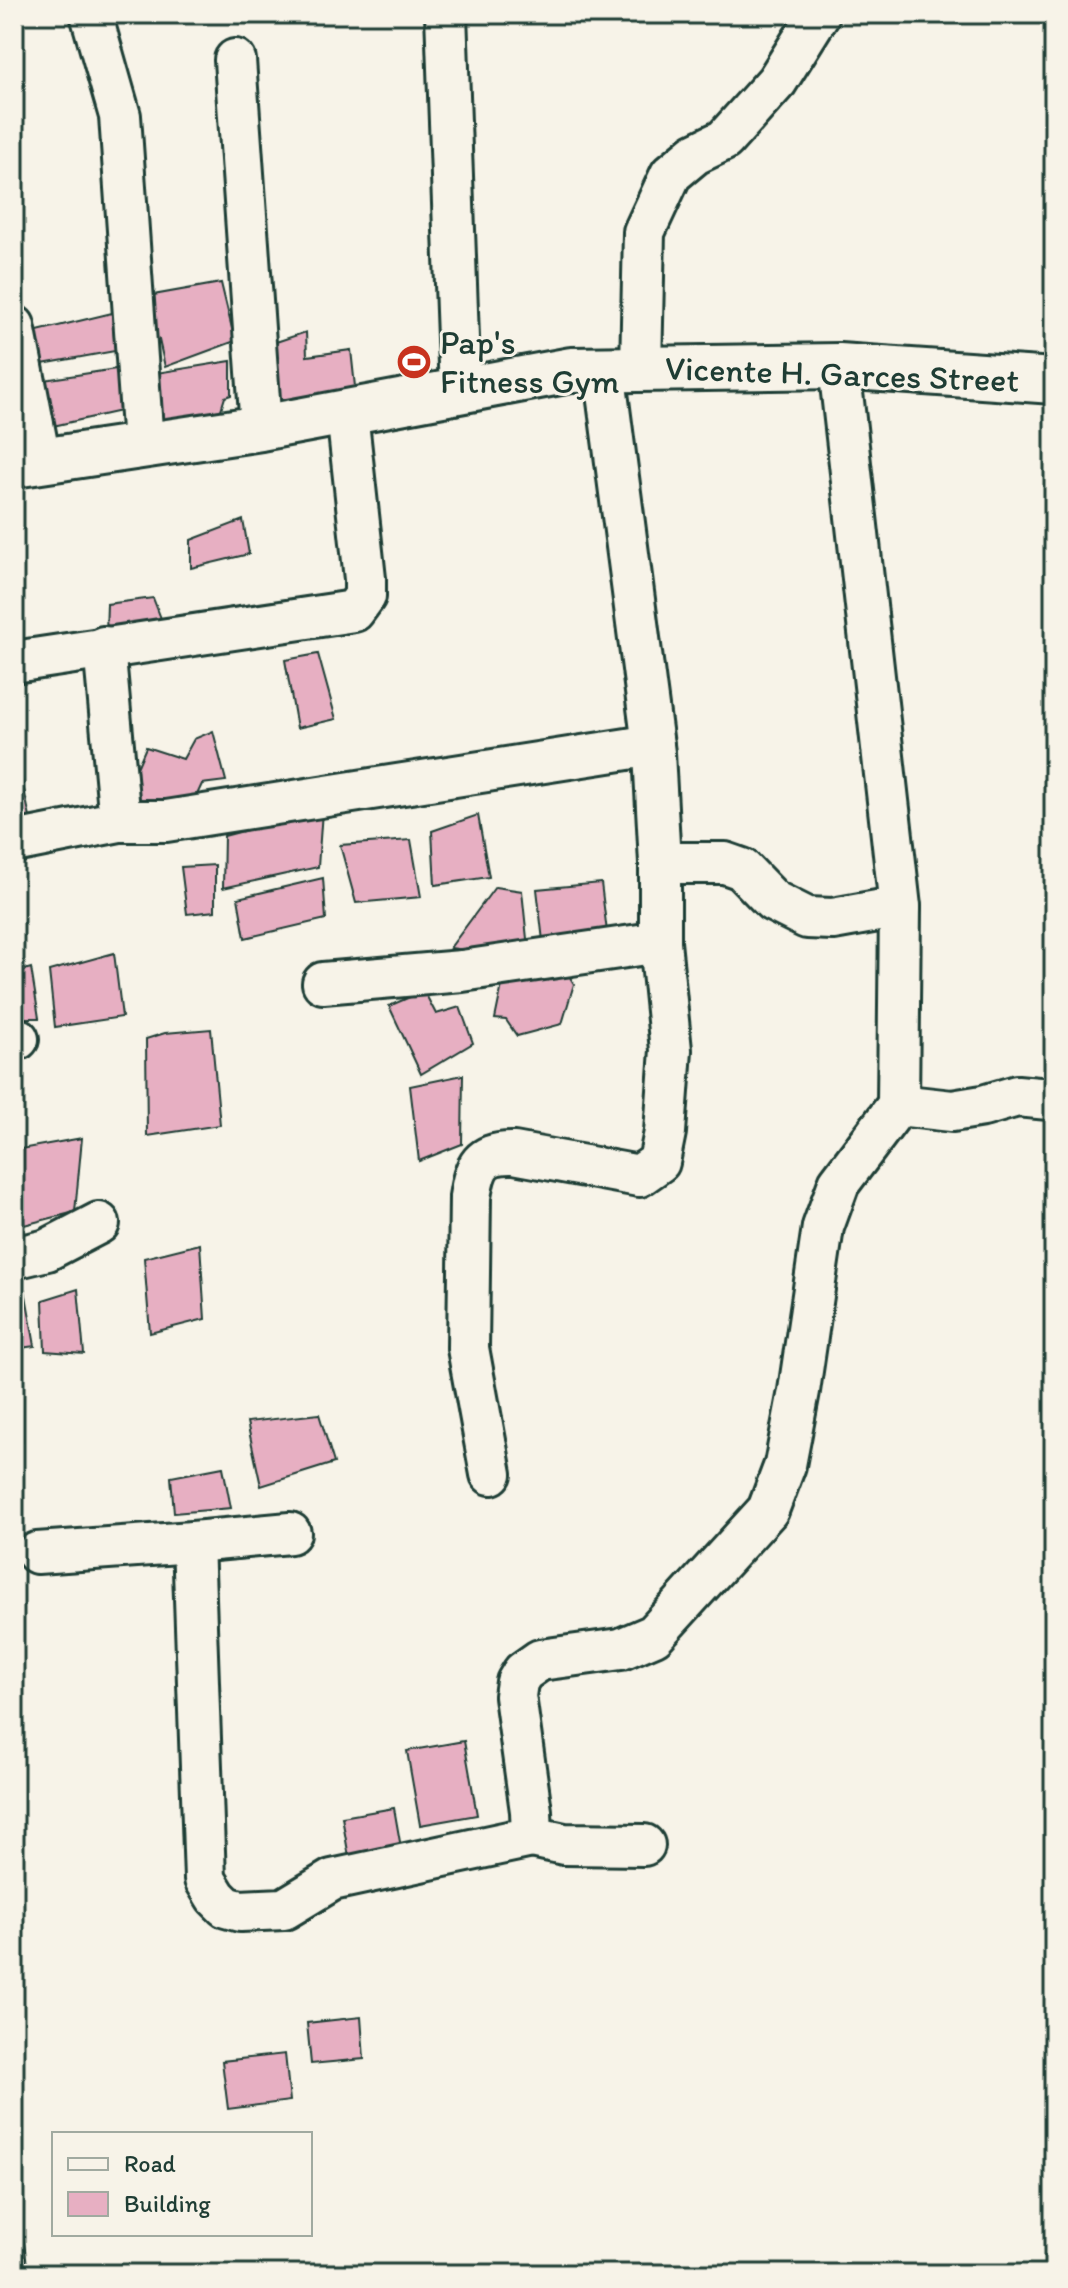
<svg xmlns="http://www.w3.org/2000/svg" width="1068" height="2288" viewBox="0 0 1068 2288" font-family="Itim,sans-serif">
	<style>
		.building { fill: #e7afc2; stroke: #1f3d34; stroke-width: 2 }
		.lines { fill: none; stroke-linecap: round; stroke-linejoin: round }
		.street-casing { stroke: #1f3d34; stroke-width: 46 }
		.secondary-casing { stroke: #1f3d34; stroke-width: 50 }
		.street { stroke: #f7f3e8; stroke-width: 40 }
		.secondary { stroke: #f7f3e8; stroke-width: 44 }
		.labels { text-anchor: middle; dominant-baseline: central; stroke-width: 6; stroke-linejoin: round; paint-order: stroke }
		.poi-label { font-size: 34px; fill: #1f3d34; stroke: #f7f3e8; text-anchor: start }
		.street-label { font-size: 34px; fill: #1f3d34; stroke: #f7f3e8 }
	</style>
	<rect width="100%" height="100%" fill="#f7f3e8"/>
	<filter id="ink" filterUnits="userSpaceOnUse"><feTurbulence type="fractalNoise" baseFrequency=".0125" numOctaves="2"/><feDisplacementMap in="SourceGraphic" scale="16" xChannelSelector="R" yChannelSelector="G"/><feConvolveMatrix kernelMatrix="1 2 1 2 8 2 1 2 1" color-interpolation-filters="sRGB"/></filter>
	<g filter="url(#ink)">
		<g class="building">
			<path d="M 221,283 L 235,341 L 165,367 L 159,340 L 141,337 L 150,286 L 153,295 Z"/>
			<path d="M 112,313 L 115,351 L 31,366 L 25,334 Z"/>
			<path d="M 306,332 L 307,356 L 351,350 L 356,396 L 276,416 L 276,342 Z"/>
			<path d="M 231,361 L 231,395 L 225,397 L 220,413 L 152,426 L 150,374 Z"/>
			<path d="M 116,369 L 125,410 L 44,428 L 37,381 Z"/>
			<path d="M 243,520 L 249,554 L 191,568 L 191,540 Z"/>
			<path d="M 153,598 L 162,621 L 106,633 L 107,604 Z"/>
			<path d="M 14,600 L 23,640 L 14,642 Z"/>
			<path d="M 318,654 L 336,719 L 297,728 L 285,660 Z"/>
			<path d="M 213,731 L 226,781 L 202,784 L 189,812 L 133,803 L 136,770 L 146,747 L 183,759 L 194,739 Z"/>
			<path d="M 14,759 L 19,766 L 31,822 L 14,826 Z"/>
			<path d="M 322,811 L 318,867 L 223,888 L 224,836 Z"/>
			<path d="M 478,815 L 489,877 L 435,885 L 432,831 Z"/>
			<path d="M 411,840 L 421,897 L 356,903 L 340,845 Z"/>
			<path d="M 215,865 L 215,911 L 187,914 L 181,867 Z"/>
			<path d="M 323,878 L 326,919 L 245,938 L 238,898 Z"/>
			<path d="M 601,883 L 607,932 L 543,941 L 537,889 Z"/>
			<path d="M 495,887 L 522,891 L 529,958 L 450,948 Z"/>
			<path d="M 114,953 L 122,1017 L 55,1027 L 49,971 Z"/>
			<path d="M 31,968 L 39,1018 L 14,1018 L 14,973 Z"/>
			<path d="M 568,974 L 574,984 L 562,1024 L 517,1036 L 506,1020 L 495,1019 L 502,985 Z"/>
			<path d="M 424,991 L 436,1014 L 460,1007 L 473,1043 L 421,1074 L 389,1006 Z"/>
			<path d="M 211,1029 L 220,1125 L 147,1136 L 146,1039 L 165,1033 Z"/>
			<path d="M 463,1075 L 462,1144 L 419,1161 L 410,1086 Z"/>
			<path d="M 82,1138 L 75,1212 L 24,1225 L 15,1150 Z"/>
			<path d="M 200,1244 L 205,1319 L 150,1333 L 144,1258 Z"/>
			<path d="M 78,1289 L 84,1354 L 45,1351 L 43,1300 Z"/>
			<path d="M 25,1290 L 35,1346 L 14,1349 L 14,1294 Z"/>
			<path d="M 14,1398 L 22,1399 L 22,1442 L 14,1442 Z"/>
			<path d="M 319,1414 L 334,1463 L 261,1486 L 247,1422 Z"/>
			<path d="M 14,1451 L 19,1452 L 14,1486 Z"/>
			<path d="M 223,1467 L 231,1508 L 174,1513 L 171,1477 Z"/>
			<path d="M 464,1741 L 477,1815 L 420,1825 L 407,1751 Z"/>
			<path d="M 394,1808 L 403,1859 L 351,1869 L 342,1817 Z"/>
			<path d="M 361,2017 L 364,2059 L 311,2064 L 307,2023 Z"/>
			<path d="M 285,2054 L 290,2101 L 228,2109 L 222,2061 Z"/>
			<path d="M 14,2183 L 17,2183 L 20,2211 L 14,2212 Z"/>
			<path d="M 20,2211 L 26,2257 L 14,2258 L 14,2212 Z"/>
			<path d="M 26,2257 L 28,2274 L 14,2274 L 14,2258 Z"/>
		</g>
		<g class="lines">
			<defs>
				<g id="street">
					<path d="M 91,14 L 120,116 L 143,444"/>
					<path d="M 446,14 L 460,392"/>
					<path d="M 235,60 L 261,428"/>
					<path d="M 14,326 L 40,460"/>
					<path d="M 839,366 L 900,907"/>
					<path d="M 641,368 L 644,232 L 671,174 L 695,154 L 724,140 L 777,81 L 819,14"/>
					<path d="M 104,647 L 120,821"/>
					<path d="M 14,662 L 354,611 L 365,596 L 365,579 L 347,413"/>
					<path d="M 14,842 L 120,821 L 166,821 L 653,745"/>
					<path d="M 323,983 L 462,971 L 660,942"/>
					<path d="M 14,1040 L 18,1039"/>
					<path d="M 898,1105 L 952,1111 L 983,1106 L 1017,1096 L 1049,1099"/>
					<path d="M 14,1258 L 47,1250 L 99,1223"/>
					<path d="M 491,1474 L 468,1348 L 470,1197 C 475,1166 480,1152 514,1153 L 639,1176 L 659,1162 L 665,1132 L 671,1050 L 660,942 L 660,863 L 654,753 L 604,370"/>
					<path d="M 193,1542 L 290,1533"/>
					<path d="M 37,1553 L 193,1542 L 205,1879 L 216,1897 L 226,1907 L 240,1911 L 284,1909 L 332,1880 L 532,1837 L 531,1811 L 515,1696 L 517,1682 L 523,1672 L 540,1660 L 621,1649 L 654,1635 L 768,1510 L 785,1465 L 799,1391 L 823,1227 L 839,1183 L 898,1105 L 900,907 L 833,919 L 807,918 L 773,901 L 742,869 L 725,863 L 660,863"/>
					<path d="M 532,1837 L 564,1844 L 644,1845"/>
				</g>
				<path id="secondary" d="M 14,465 L 261,428 L 571,370 L 839,366 L 1054,381"/>
			</defs>
			<use href="#street" class="street-casing"/>
			<use href="#secondary" class="secondary-casing"/>
			<use href="#street" class="street"/>
			<use href="#secondary" class="secondary"/>
		</g>
	</g>
	<defs>
		<symbol id="stadium-disc" viewBox="-11 -11 22 22"><circle r="9.5" fill="#c8321e" stroke="#f7f3e8"/><path d="M0-5a6.5 5 0 1 0 0 10a6.5 5 0 1 0 0-10ZM-3.5-1.8h7v3.6h-7Z" fill="#fff"/></symbol>
	</defs>
	<g fill-rule="evenodd">
		<use href="#stadium-disc" x="394" y="342" width="40" height="40"/>
	</g>
	<g class="labels">
		<g class="poi-label">
			<text x="440" y="342">Pap's<tspan x="440" dy="39">Fitness Gym</tspan></text>
		</g>
		<g class="street-label">
			<text transform="translate(842 374) rotate(2)">Vicente H. Garces Street</text>
		</g>
	</g>
	<rect width="1068" height="2288" fill="none" stroke="#f7f3e8" stroke-width="48"/>
	<rect x="24" y="24" width="1020" height="2240" fill="none" stroke="#1f3d34" stroke-width="3" filter="url(#ink)"/>
	<rect x="52" y="2132" width="260" height="104" fill="#f7f3e8" stroke="#a1aaa0" stroke-width="2"/>
	<rect x="68" y="2158" width="40" height="12" fill="#f7f3e8" stroke="#a1aaa0" stroke-width="2"/>
	<text x="124" y="2172" font-size="24" fill="#1f3d34">Road</text>
	<rect x="68" y="2192" width="40" height="24" fill="#e7afc2" stroke="#a1aaa0" stroke-width="2"/>
	<text x="124" y="2212" font-size="24" fill="#1f3d34">Building</text>
</svg>
